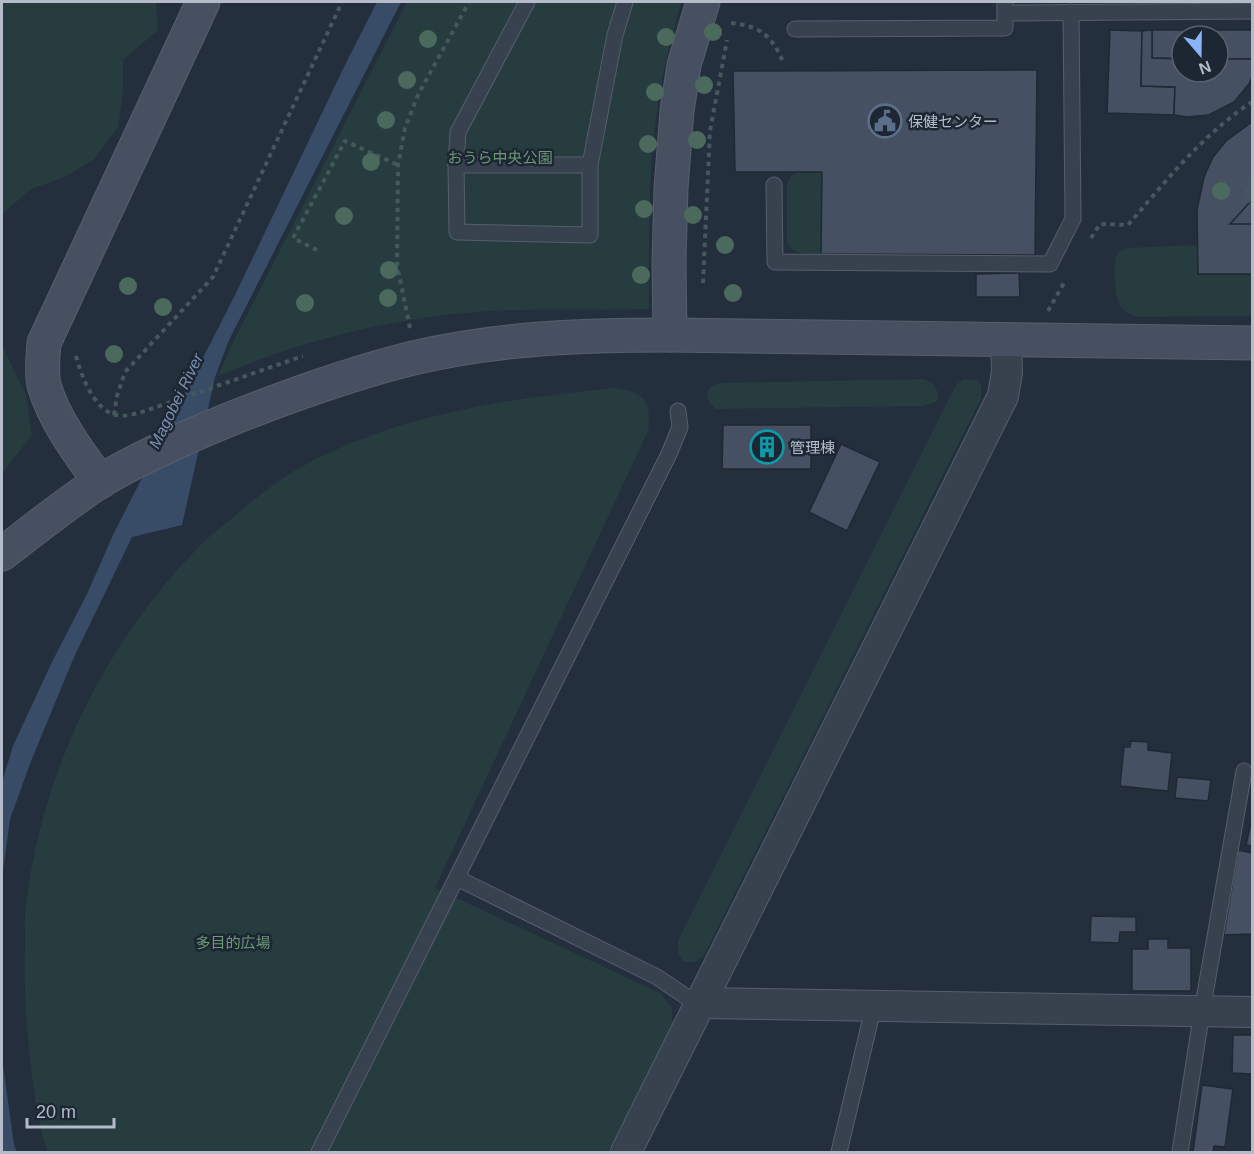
<svg xmlns="http://www.w3.org/2000/svg" width="1254" height="1154" viewBox="0 0 1254 1154" font-family="Helvetica,'Noto Sans JP',sans-serif">
	<style>
		.green { fill: #263c3f }
		.water { fill: #394c67 }
		.building { fill: #455162; stroke: #1f2835; stroke-width: 1.5 }
		.lines { fill: none; stroke-linecap: round; stroke-linejoin: round }
		.lane-casing { stroke: #565f6c; stroke-width: 17 }
		.street-casing { stroke: #565f6c; stroke-width: 32 }
		.secondary-casing { stroke: #565f6c; stroke-width: 35 }
		.path { stroke: #44595c; stroke-width: 4; stroke-dasharray: 4.5 4.5; stroke-linecap: butt }
		.lane { stroke: #38414e; stroke-width: 15 }
		.street { stroke: #38414e; stroke-width: 30 }
		.secondary { stroke: #465061; stroke-width: 33 }
		.tree { fill: #4b6a5d }
		.labels { text-anchor: middle; dominant-baseline: central; stroke-width: 5; stroke-linejoin: round; paint-order: stroke }
		.poi-label { font-size: 15px; fill: #b4bcc9; stroke: #1d2633; text-anchor: start }
		.park-label { font-size: 15px; fill: #6b9a76; stroke: #1d2633 }
		.water-label { font-size: 16px; font-style: italic; fill: #7c92b1; stroke: #1d2633 }
	</style>
	<rect width="100%" height="100%" fill="#242f3e"/>
	<g class="green">
		<path d="M 2,2 L 156,2 L 158,30 L 123,60 L 123,93 L 118,127 L 94,159 L 65,177 L 31,189 L 2,214 Z"/>
		<path d="M 407,2 L 681,2 C 671,39 661,78 656,117 C 648,181 649,245 649,309 C 597,311 545,308 493,311 C 398,316 306,339 218,376 L 234,340 Z"/>
		<path d="M 797,172 L 822,172 L 821,254 C 808,253 794,257 787,242 L 787,185 L 790,177 Z"/>
		<path d="M 1197,245 L 1198,274 L 1252,274 L 1252,316 L 1137,317 C 1131,314 1124,312 1120,306 C 1115,298 1113,266 1116,257 C 1118,252 1122,250 1127,248 Z"/>
		<path d="M 2,346 L 26,395 L 32,435 L 2,473 Z"/>
		<path d="M 925,379 L 934,385 L 939,395 L 936,402 L 922,406 L 716,409 C 703,399 704,385 722,383 Z"/>
		<path d="M 963,379 L 977,380 L 981,385 L 981,399 L 704,955 L 695,962 L 684,962 L 678,954 L 678,941 L 956,385 Z"/>
		<path d="M 615,388 C 645,392 652,402 648,431 L 435,888 L 660,993 L 672,1008 L 672,1027 L 608,1152 L 48,1152 C 36,1120 33,1083 29,1048 C 25,1013 24,978 25,943 C 25,930 24,916 26,904 C 42,773 103,646 194,552 C 206,538 222,527 236,515 C 257,497 279,479 303,466 C 399,414 509,398 615,388 Z"/>
	</g>
	<g class="water">
		<path d="M 377,2 L 401,2 L 229,340 L 215,377 L 182,525 L 132,537 L 74,657 L 31,761 L 10,819 L 2,878 L 2,782 L 13,746 L 52,662 L 88,592 L 113,535 L 236,293 L 345,65 Z"/>
		<path d="M 2,1058 L 14,1145 L 17,1152 L 2,1152 Z"/>
	</g>
	<g class="building">
		<path d="M 1110,30 L 1142,31 L 1141,86 L 1175,87 L 1174,115 L 1107,113 Z"/>
		<path d="M 1152,30 L 1252,30 L 1252,59 L 1218,59 L 1218,36 L 1182,36 L 1182,59 L 1152,58 Z"/>
		<path d="M 1152,30 L 1152,58 L 1182,59 L 1182,72 L 1218,72 L 1218,59 L 1252,59 L 1252,77 L 1249,84 L 1234,102 L 1209,115 L 1187,117 L 1174,115 L 1175,87 L 1141,86 L 1142,31 Z"/>
		<path d="M 1037,70 L 1035,255 L 821,254 L 822,172 L 735,172 L 733,71 Z"/>
		<path d="M 1252,122 L 1252,274 L 1198,274 L 1197,210 L 1204,177 L 1213,157 L 1226,141 Z"/>
		<path d="M 1252,199 L 1252,224 L 1230,224 L 1250,202 Z"/>
		<path d="M 1019,273 L 1020,297 L 976,297 L 976,274 Z"/>
		<path d="M 723,425 L 811,425 L 811,469 L 722,469 Z"/>
		<path d="M 841,444 L 880,462 L 847,531 L 809,512 Z"/>
		<path d="M 1131,741 L 1148,742 L 1148,750 L 1172,753 L 1168,791 L 1120,786 L 1124,747 L 1130,747 Z"/>
		<path d="M 1177,777 L 1211,780 L 1208,801 L 1175,798 Z"/>
		<path d="M 1252,818 L 1252,846 L 1246,845 Z"/>
		<path d="M 1238,850 L 1252,853 L 1252,934 L 1224,935 Z"/>
		<path d="M 1091,916 L 1136,917 L 1136,932 L 1120,932 L 1119,943 L 1090,942 Z"/>
		<path d="M 1148,939 L 1168,939 L 1168,948 L 1191,948 L 1191,991 L 1132,991 L 1132,949 L 1148,949 Z"/>
		<path d="M 1233,1035 L 1252,1035 L 1252,1074 L 1232,1073 Z"/>
		<path d="M 1202,1085 L 1233,1089 L 1225,1147 L 1214,1146 L 1213,1152 L 1193,1152 Z"/>
	</g>
	<g class="lines">
		<defs>
			<g id="lane">
				<path d="M 527,2 L 458,132 L 456,165 L 457,232 L 590,235 L 590,165 L 615,35 L 625,2"/>
				<path d="M 1005,13 L 1252,11"/>
				<path d="M 795,29 L 1005,28 L 1005,2"/>
				<path d="M 456,165 L 590,165"/>
				<path d="M 774,185 L 775,262 L 1050,264 L 1073,219 L 1071,12"/>
				<path d="M 457,878 L 657,977 L 691,1000"/>
				<path d="M 319,1152 L 669,454 L 680,427 L 678,411"/>
				<path d="M 839,1152 L 874,1005"/>
				<path d="M 1180,1152 L 1202,1011 L 1244,771"/>
			</g>
			<g id="street">
				<path d="M 702,1003 L 1252,1012"/>
				<path d="M 626,1152 L 1003,396 L 1007,372 L 1006,340"/>
			</g>
			<g id="secondary">
				<path d="M 670,335 L 669,261 L 671,188 L 677,111 L 684,65 L 703,2"/>
				<path d="M 100,482 C 79,453 54,420 44,385 C 41,371 43,356 44,343 L 203,2"/>
				<path d="M 2,554 C 34,530 66,503 101,481 C 140,457 184,438 228,420 C 288,396 349,374 413,358 C 497,338 584,335 670,335 L 1252,343"/>
			</g>
		</defs>
		<use href="#lane" class="lane-casing"/>
		<use href="#street" class="street-casing"/>
		<use href="#secondary" class="secondary-casing"/>
		<g class="path">
			<path d="M 731,23 C 761,26 772,36 784,64"/>
			<path d="M 1250,202 L 1246,194 L 1252,182"/>
			<path d="M 1091,238 L 1100,224 L 1128,225 C 1166,181 1203,134 1252,102"/>
			<path d="M 317,250 L 293,238 L 345,141 L 398,165"/>
			<path d="M 703,283 L 710,131 L 727,40"/>
			<path d="M 1048,311 L 1065,281"/>
			<path d="M 410,328 L 397,265 L 398,165 L 405,128 L 418,95 L 469,2"/>
			<path d="M 76,356 C 81,375 93,407 113,414 C 123,418 135,414 145,411 L 303,356"/>
			<path d="M 114,415 L 117,396 L 125,372 L 213,277 L 342,2"/>
		</g>
		<use href="#lane" class="lane"/>
		<use href="#street" class="street"/>
		<use href="#secondary" class="secondary"/>
	</g>
	<g class="tree">
		<circle cx="713" cy="32" r="9"/>
		<circle cx="666" cy="37" r="9"/>
		<circle cx="428" cy="39" r="9"/>
		<circle cx="407" cy="80" r="9"/>
		<circle cx="704" cy="85" r="9"/>
		<circle cx="655" cy="92" r="9"/>
		<circle cx="386" cy="120" r="9"/>
		<circle cx="697" cy="140" r="9"/>
		<circle cx="648" cy="144" r="9"/>
		<circle cx="371" cy="162" r="9"/>
		<circle cx="1221" cy="191" r="9"/>
		<circle cx="644" cy="209" r="9"/>
		<circle cx="693" cy="215" r="9"/>
		<circle cx="344" cy="216" r="9"/>
		<circle cx="725" cy="245" r="9"/>
		<circle cx="389" cy="270" r="9"/>
		<circle cx="641" cy="275" r="9"/>
		<circle cx="128" cy="286" r="9"/>
		<circle cx="733" cy="293" r="9"/>
		<circle cx="388" cy="298" r="9"/>
		<circle cx="305" cy="303" r="9"/>
		<circle cx="163" cy="307" r="9"/>
		<circle cx="114" cy="354" r="9"/>
	</g>
	<defs>
		<symbol id="civic-ring" viewBox="-11 -11 22 22"><circle r="9.5" fill="#1d2633" stroke="#5c6f8a" stroke-width="1.5"/><path d="M-.6-6.5H3V-4.5H.6V-3L4-1V1h2V6H-6V1h2V-1L-.6-3ZM-1.2 2.5V6h2.4V2.5Z" fill="#5c6f8a"/></symbol>
		<symbol id="building-ring" viewBox="-11 -11 22 22"><circle r="9.5" fill="#1d2633" stroke="#0f9aa8" stroke-width="1.5"/><path d="M-4-6H4V6H1V3H-1V6H-4ZM-2.5-4.3h1.7v1.8h-1.7ZM.8-4.3h1.7v1.8H.8ZM-2.5-1h1.7V.8h-1.7ZM.8-1h1.7V.8H.8Z" fill="#0f9aa8"/></symbol>
	</defs>
	<g fill-rule="evenodd">
		<use href="#civic-ring" x="866" y="102" width="38" height="38"/>
		<use href="#building-ring" x="748" y="428" width="38" height="38"/>
	</g>
	<g class="labels">
		<g class="poi-label">
			<text x="908" y="121">保健センター</text>
			<text x="790" y="447">管理棟</text>
		</g>
		<g class="park-label">
			<text x="500" y="157">おうら中央公園</text>
			<text x="233" y="942">多目的広場</text>
		</g>
		<g class="water-label">
			<text transform="translate(176 401) rotate(-64)">Magobei River</text>
		</g>
	</g>
	<rect width="1254" height="1154" fill="none" stroke="#b4bcc9" stroke-width="6"/>
	<g transform="translate(1200 54) rotate(160)"><circle r="28" fill="#1d2633" stroke="#59626f" stroke-width="1.5"/>
	<path d="M0-4.5L10 22L0 15L-10 22Z" fill="#8ab4f8"/>
	<text y="-9" font-size="16" font-weight="bold" text-anchor="middle" fill="#b4bcc9">N</text>
	</g>
	<path d="M27 1118v9h87v-9" fill="none" stroke="#b4bcc9" stroke-width="3"/>
	<text x="36" y="1118" font-size="18" fill="#b4bcc9" stroke="#1d2633" stroke-width="4.5" paint-order="stroke">20 m</text>
</svg>
